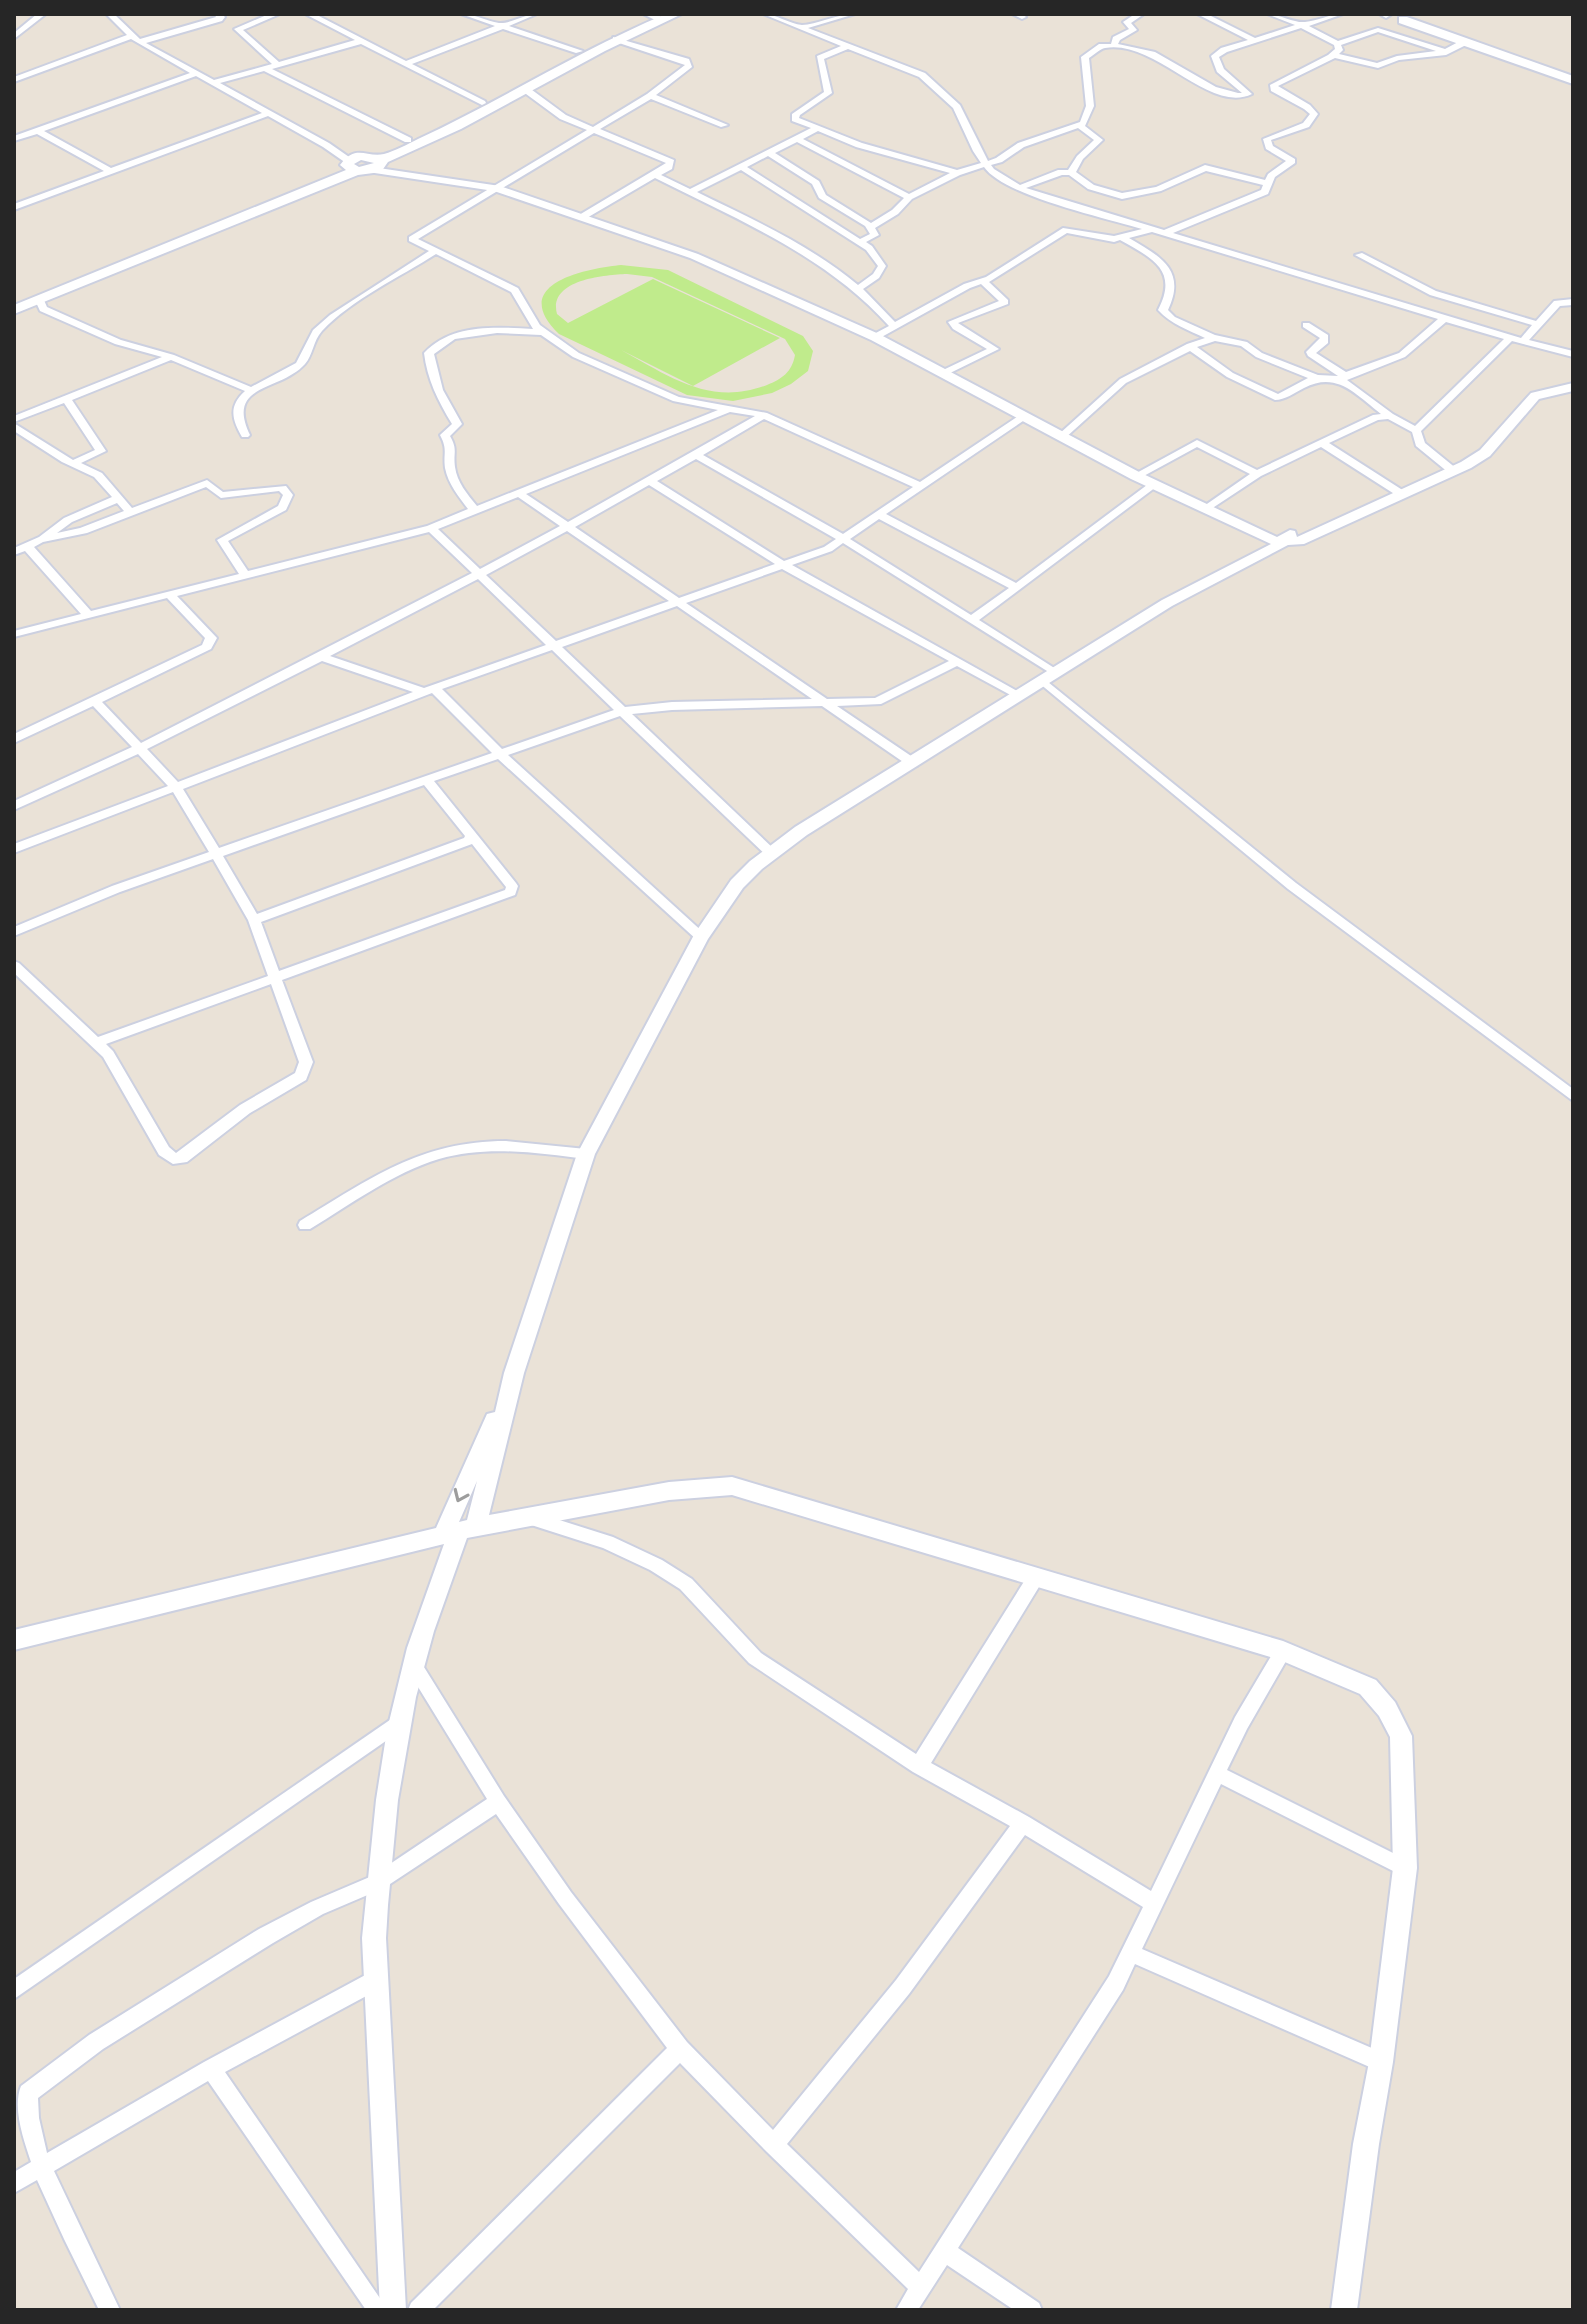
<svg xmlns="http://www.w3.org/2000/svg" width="1587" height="2324" viewBox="0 0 1587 2324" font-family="'DM Sans',sans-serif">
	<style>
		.pitch { fill: #c0eb8c; fill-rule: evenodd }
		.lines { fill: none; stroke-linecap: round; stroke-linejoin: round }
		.minor-casing { stroke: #ccd0e0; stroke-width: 4 }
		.tertiary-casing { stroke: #ccd0e0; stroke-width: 4 }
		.secondary-casing { stroke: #ccd0e0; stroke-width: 4 }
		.minor { fill: #fff; fill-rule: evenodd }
		.tertiary { fill: #fff; fill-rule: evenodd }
		.secondary { fill: #fff; fill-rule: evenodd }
		.oneway { stroke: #9d9d9d }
	</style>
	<rect width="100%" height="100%" fill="#eae2d7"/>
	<path class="pitch" d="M 621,265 L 668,270 L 803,336 L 813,351 L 808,371 L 791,384 L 772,393 L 733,401 L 687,395 L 559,334 C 508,285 582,269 621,265 ZM 627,274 L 652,277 L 785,339 L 795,355 C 792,372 782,379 767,385 C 710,407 669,376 621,350 L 693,386 L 780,338 L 653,279 L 568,323 L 557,314 C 548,280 603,275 627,274 Z"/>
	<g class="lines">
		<defs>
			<g id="minor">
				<path d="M 37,14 L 46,14 L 14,39 L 14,33 Z"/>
				<path d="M 106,14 L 114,14 L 140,39 L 216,17 L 214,14 L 222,14 L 225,17 L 222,21 L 146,43 L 214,80 L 272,64 L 234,29 L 269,14 L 280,14 L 243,30 L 279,62 L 355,40 L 305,14 L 315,14 L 406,61 L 495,26 L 461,14 C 475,14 486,21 499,23 C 511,24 524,14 537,14 L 509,26 L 583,51 L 576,53 L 503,29 L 412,64 L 485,101 L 486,103 L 482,105 L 361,44 L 272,69 L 411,138 L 411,142 L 405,142 L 264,71 L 220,83 L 329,143 L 352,159 L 352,163 L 346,163 L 323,147 L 268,116 L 14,210 L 14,204 L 104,171 L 37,134 L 14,141 L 14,136 L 190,73 L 131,39 L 14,82 L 14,77 L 127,35 ZM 196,76 L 262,113 L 111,168 L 44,131 Z"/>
				<path d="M 763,14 C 777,14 789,24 802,25 C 816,25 836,14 855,14 L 808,28 L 925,73 L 960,105 L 988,161 L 996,158 L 1018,143 L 1080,122 L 1086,106 L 1081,57 L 1099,44 L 1111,44 L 1113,37 L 1129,29 L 1123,22 L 1135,14 L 1144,14 L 1131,23 L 1137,30 L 1120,40 L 1118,44 L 1155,52 L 1216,87 L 1238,93 L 1242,93 L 1217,72 L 1211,56 L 1221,48 L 1248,40 L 1197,14 L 1207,14 L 1255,38 L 1295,25 L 1267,14 C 1280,14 1293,23 1305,22 C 1318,21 1329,14 1343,14 L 1309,26 L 1338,41 L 1378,28 L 1445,49 L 1462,40 L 1468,40 L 1468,44 L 1446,55 L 1399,60 L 1378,68 L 1335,58 L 1278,86 L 1310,105 L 1318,114 L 1309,127 L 1271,140 L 1273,146 L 1295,159 L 1295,163 L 1275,177 L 1268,194 L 1173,233 L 1521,338 L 1532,325 L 1430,295 L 1355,255 L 1362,253 L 1436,291 L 1536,321 L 1554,301 L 1573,299 L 1573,305 L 1560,306 L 1529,340 L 1573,351 L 1573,357 L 1512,341 L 1421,431 L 1425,443 L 1457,469 L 1457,473 L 1449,473 L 1416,446 L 1412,432 L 1388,419 L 1378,420 L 1329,443 L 1404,491 L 1404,495 L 1396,495 L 1321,447 L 1261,476 L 1208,511 L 1204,510 L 1204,506 L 1250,474 L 1197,447 L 1140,478 L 1131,476 L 1197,440 L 1257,470 L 1373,415 L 1381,414 C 1355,394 1337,371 1304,388 C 1294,393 1285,400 1275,400 L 1227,377 L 1190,351 L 1126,383 L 1064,439 L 1058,439 L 1058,435 L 1120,379 L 1187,344 L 1205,338 C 1188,330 1171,324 1158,310 C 1179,270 1152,258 1120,240 L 1114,242 L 1067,233 L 989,282 L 1008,300 L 1008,304 L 958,323 L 999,349 L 944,376 L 941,375 L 941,371 L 987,349 L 953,329 L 948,322 L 999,301 L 981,284 L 970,288 L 878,339 L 872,339 L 872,335 L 889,326 C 825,255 738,220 655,178 L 585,219 L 579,219 L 579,215 L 666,163 L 594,133 L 418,239 L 518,288 L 540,325 L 579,353 L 679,397 L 767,413 L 920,482 L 1020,415 L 1026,415 L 1026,419 L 886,514 L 1016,583 L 1151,482 L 1160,484 L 979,620 L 1059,671 L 1061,673 L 1055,676 L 843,543 L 832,551 L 792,565 L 1026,696 L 1024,698 L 1016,698 L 957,666 L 881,704 L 837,706 L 917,760 L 917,766 L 909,766 L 822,706 L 672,710 L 632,714 L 775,850 L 777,853 L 775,856 L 767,856 L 620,716 L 508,755 L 705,934 L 707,937 L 705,940 L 697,940 L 498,759 L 434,781 L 516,883 L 518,886 L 515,895 L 282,980 L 313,1062 L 306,1080 L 250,1113 L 187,1162 L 173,1164 L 159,1155 L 103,1057 L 14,973 L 14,961 L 19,963 L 98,1037 L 268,976 L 248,920 L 213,859 L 120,892 L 14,936 L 14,927 L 112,886 L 209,852 L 173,792 L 14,853 L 14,844 L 168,786 L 138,754 L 14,810 L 14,801 L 132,747 L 93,706 L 14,743 L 14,734 L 202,645 L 205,638 L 167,598 L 14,637 L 14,631 L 81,614 L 25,551 L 14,555 L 14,548 L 39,537 L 64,518 L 112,497 L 94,477 L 62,462 L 14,431 L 14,424 L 17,425 L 73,460 L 95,450 L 64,403 L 14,422 L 14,416 L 162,357 L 115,344 L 40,311 L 35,300 L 43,298 L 47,307 L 121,340 L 174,355 L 251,387 L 296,363 L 313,330 L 330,315 L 429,251 L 409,241 L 409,237 L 587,130 L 560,119 L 522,91 L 522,87 L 528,87 L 566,115 L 593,127 L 647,94 L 685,65 L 613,41 L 613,37 L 689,59 L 692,67 L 656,95 L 728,125 L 721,127 L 651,99 L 600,129 L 674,160 L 672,169 L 661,175 L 690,189 L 811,128 L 792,121 L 792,114 L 824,92 L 817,56 L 841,46 ZM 1301,28 L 1334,45 L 1335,49 L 1328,55 L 1270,85 L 1271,91 L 1304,109 L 1310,114 L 1303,123 L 1263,139 L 1266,149 L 1286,161 L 1268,174 L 1265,180 L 1205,165 L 1156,187 L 1122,193 L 1094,185 L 1076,172 L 1083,159 L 1103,140 L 1085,126 L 1094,106 L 1089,58 C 1094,55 1100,49 1105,48 C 1156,39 1209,115 1252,94 L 1224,69 L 1219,57 L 1227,52 ZM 1378,32 L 1436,51 L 1397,56 L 1377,63 L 1339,54 L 1343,50 L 1341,45 ZM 848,49 L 919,77 L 953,108 L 973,151 L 981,163 L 957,170 L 862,143 L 799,118 L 800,115 L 832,93 L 824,59 ZM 1078,128 L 1094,140 L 1077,156 L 1068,170 L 1058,170 L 1020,185 L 994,169 L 991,165 L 1002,162 L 1024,147 ZM 818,131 L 856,147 L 950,173 L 909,194 L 803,139 ZM 797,142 L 904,198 L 892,210 L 871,223 L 826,195 L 819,181 L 775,153 ZM 768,156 L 812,184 L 819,198 L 865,226 L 870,234 L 860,239 L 747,167 ZM 984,167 C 1004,196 1106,218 1142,229 L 1114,236 L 1063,228 L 986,277 L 964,284 L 895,322 L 863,289 L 879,278 L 886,266 L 872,246 L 866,242 L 879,235 L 875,228 L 898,214 L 912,199 L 960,175 ZM 741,170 L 866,250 L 878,266 L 873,274 L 858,285 C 810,245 752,219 697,192 ZM 1206,171 L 1263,185 L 1261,190 L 1164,230 L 1026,188 L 1062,175 L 1069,175 L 1088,189 L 1122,199 L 1161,191 ZM 1152,232 L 1438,319 L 1399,353 L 1346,372 L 1316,353 L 1328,343 L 1328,335 L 1309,323 L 1303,323 L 1303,327 L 1320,338 L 1306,352 L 1308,356 L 1338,376 L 1318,375 L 1262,353 L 1247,342 L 1215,335 L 1175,317 L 1168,310 C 1187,270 1160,256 1129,238 ZM 436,254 L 511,292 L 533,329 C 495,327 452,323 424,353 C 427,379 438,401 452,424 L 440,435 C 448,450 443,453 445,468 C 448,484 459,497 468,509 L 427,526 L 248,571 L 228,541 L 286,510 L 293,495 L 286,486 L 223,492 L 207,480 L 132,508 L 102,473 L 81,463 L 106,451 L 72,400 L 171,360 L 245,391 C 228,406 232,420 242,437 L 248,437 L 250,435 C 225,383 280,392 305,364 C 313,355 313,341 322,331 C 351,300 400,277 436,254 ZM 1446,322 L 1504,339 L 1415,426 L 1393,414 L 1347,380 L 1405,357 ZM 497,333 L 541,335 L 573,357 L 673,401 L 718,410 L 477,506 C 467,494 457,482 455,467 C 453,452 458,450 450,436 L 462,424 L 443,390 L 434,354 L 455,339 ZM 1215,341 L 1241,346 L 1256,357 L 1308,378 L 1278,394 L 1233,373 L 1197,347 ZM 730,412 L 755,416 L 568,522 L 526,494 ZM 764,419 L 913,487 L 843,534 L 703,455 ZM 696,459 L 836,539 L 824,547 L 784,561 L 657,481 ZM 649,485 L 775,564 L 679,598 L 575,527 ZM 206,487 L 221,498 L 279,491 L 283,495 L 278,506 L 217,540 L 239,574 L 91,611 L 34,547 L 43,542 L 87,533 ZM 518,497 L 560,526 L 480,569 L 438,529 ZM 117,503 L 124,511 L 80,528 L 57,533 L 72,522 ZM 879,519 L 1009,588 L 971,615 L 850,539 ZM 567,531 L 669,601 L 556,641 L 486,575 ZM 429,532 L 472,573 L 141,743 L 102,702 L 211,649 L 217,638 L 177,596 ZM 782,569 L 949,661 L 875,698 L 827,699 L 686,603 ZM 478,579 L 546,645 L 424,688 L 330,656 ZM 677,606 L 812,699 L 672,702 L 625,707 L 562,647 ZM 552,650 L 614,710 L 502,749 L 442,689 ZM 322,661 L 413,692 L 178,782 L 147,749 ZM 432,693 L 492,753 L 219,848 L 183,789 ZM 424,785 L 465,836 L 464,838 L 257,914 L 223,856 ZM 472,844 L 506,887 L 505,890 L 279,971 L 261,922 ZM 271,984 L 299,1062 L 295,1073 L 240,1105 L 176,1153 L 169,1147 L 113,1051 L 106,1044 Z"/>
				<path d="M 1012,14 L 1022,14 L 1026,17 L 1022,19 Z"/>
				<path d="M 1043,678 L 1296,883 L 1573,1089 L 1573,1101 L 1288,889 L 1039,683 L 1037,681 Z"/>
				<path d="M 506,1141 L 586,1149 L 591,1150 L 593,1154 L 591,1158 L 586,1159 C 538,1153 487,1145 439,1159 C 393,1173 351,1204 310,1229 L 300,1229 L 298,1225 L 300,1221 C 370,1179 420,1141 506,1141 Z"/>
				<path d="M 531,1511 L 613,1537 L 662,1560 L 692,1579 L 761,1653 L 916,1754 L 1030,1572 L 1036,1570 L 1042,1572 L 1044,1577 L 1042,1582 L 931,1763 L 1029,1817 L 1151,1891 L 1235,1717 L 1277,1646 L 1283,1643 L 1289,1646 L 1291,1651 L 1289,1656 L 1247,1729 L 1227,1770 L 1411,1862 L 1414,1868 L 1411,1874 L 1405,1877 L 1399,1874 L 1221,1784 L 1142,1949 L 1388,2055 L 1391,2062 L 1388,2069 L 1381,2072 L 1135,1964 L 1123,1990 L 958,2248 L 1039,2303 L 1042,2310 L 1014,2310 L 947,2265 L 918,2310 L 896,2310 L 908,2289 L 767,2152 L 680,2063 L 433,2310 L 408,2310 L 411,2303 L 667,2048 L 559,1904 L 496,1814 L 384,1888 L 323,1914 L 273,1943 L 103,2049 L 38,2098 L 39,2118 L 47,2153 L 204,2062 L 369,1973 L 376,1971 L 383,1973 L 385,1980 L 383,1987 L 225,2072 L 388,2310 L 366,2310 L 208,2081 L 54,2171 L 120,2310 L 99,2310 L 64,2239 L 37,2180 L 14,2193 L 14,2172 L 31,2162 C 24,2141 12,2108 21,2086 L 89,2035 L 259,1929 L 311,1902 L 372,1876 L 487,1799 L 407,1669 L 405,1664 L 407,1659 L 413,1656 L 419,1659 L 504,1796 L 571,1892 L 687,2042 L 773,2130 L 896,1980 L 1010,1826 L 913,1772 L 749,1663 L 680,1589 L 650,1570 L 603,1548 L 525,1523 L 523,1518 L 525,1513 ZM 1025,1835 L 1143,1907 L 1109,1976 L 919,2272 L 787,2144 L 909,1994 Z"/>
				<path d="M 400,1713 L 406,1715 L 409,1721 L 406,1727 L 14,1999 L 14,1979 Z"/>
			</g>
			<g id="tertiary">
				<path d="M 643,14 L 656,14 L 667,20 L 659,22 Z"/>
				<path d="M 372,167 L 500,186 L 698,254 L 879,334 L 1141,473 L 1277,537 L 1290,530 L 1295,531 L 1297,537 L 1461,462 L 1480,450 L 1531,393 L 1573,383 L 1573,391 L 1539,399 L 1490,456 L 1471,468 L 1304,544 L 1288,545 L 1172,606 L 807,835 L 762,869 L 743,888 L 708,939 L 595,1154 L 524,1373 L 489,1515 L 669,1482 L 732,1477 L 1283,1641 L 1376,1680 L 1395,1702 L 1412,1736 L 1417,1868 L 1393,2062 L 1379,2144 L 1357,2310 L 1331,2310 L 1353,2144 L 1369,2062 L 1393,1868 L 1390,1737 L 1379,1716 L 1360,1694 L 1280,1660 L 732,1495 L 669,1500 L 467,1538 L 434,1631 L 416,1697 L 398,1800 L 388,1905 L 386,1938 L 406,2310 L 380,2310 L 362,1938 L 376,1800 L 387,1730 L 407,1648 L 444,1544 L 14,1650 L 14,1630 L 436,1528 L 487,1414 L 495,1412 L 504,1373 L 577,1154 L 695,933 L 731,880 L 750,861 L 795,827 L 1162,600 L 1271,544 L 1131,479 L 871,340 L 690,258 L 494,191 L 368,172 L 368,168 ZM 477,1481 L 467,1520 L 459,1522 Z"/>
			</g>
			<g id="secondary">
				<path d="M 666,14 L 682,14 L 605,51 L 461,129 L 388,162 L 381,172 L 358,175 L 14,314 L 14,305 L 346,170 L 340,165 C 356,143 366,158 384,154 C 395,151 408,144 418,139 C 502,100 580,50 666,14 ZM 361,160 L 374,163 L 359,167 L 354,164 Z"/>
				<path d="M 1379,14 L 1392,14 L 1386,18 Z"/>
				<path d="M 1399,17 L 1407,17 L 1573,76 L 1573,84 L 1399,23 Z"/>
			</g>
		</defs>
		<use href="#minor" class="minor-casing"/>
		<use href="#tertiary" class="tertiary-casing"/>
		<use href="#secondary" class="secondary-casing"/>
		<use href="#minor" class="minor"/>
		<use href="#tertiary" class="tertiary"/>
		<use href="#secondary" class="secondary"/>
	</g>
	<defs><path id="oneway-chevron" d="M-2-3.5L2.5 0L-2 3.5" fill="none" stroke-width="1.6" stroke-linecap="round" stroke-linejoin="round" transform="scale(2)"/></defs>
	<use class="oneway" href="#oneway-chevron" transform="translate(460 1496) rotate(114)"/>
	<rect width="1587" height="2324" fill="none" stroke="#262626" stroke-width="32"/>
</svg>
